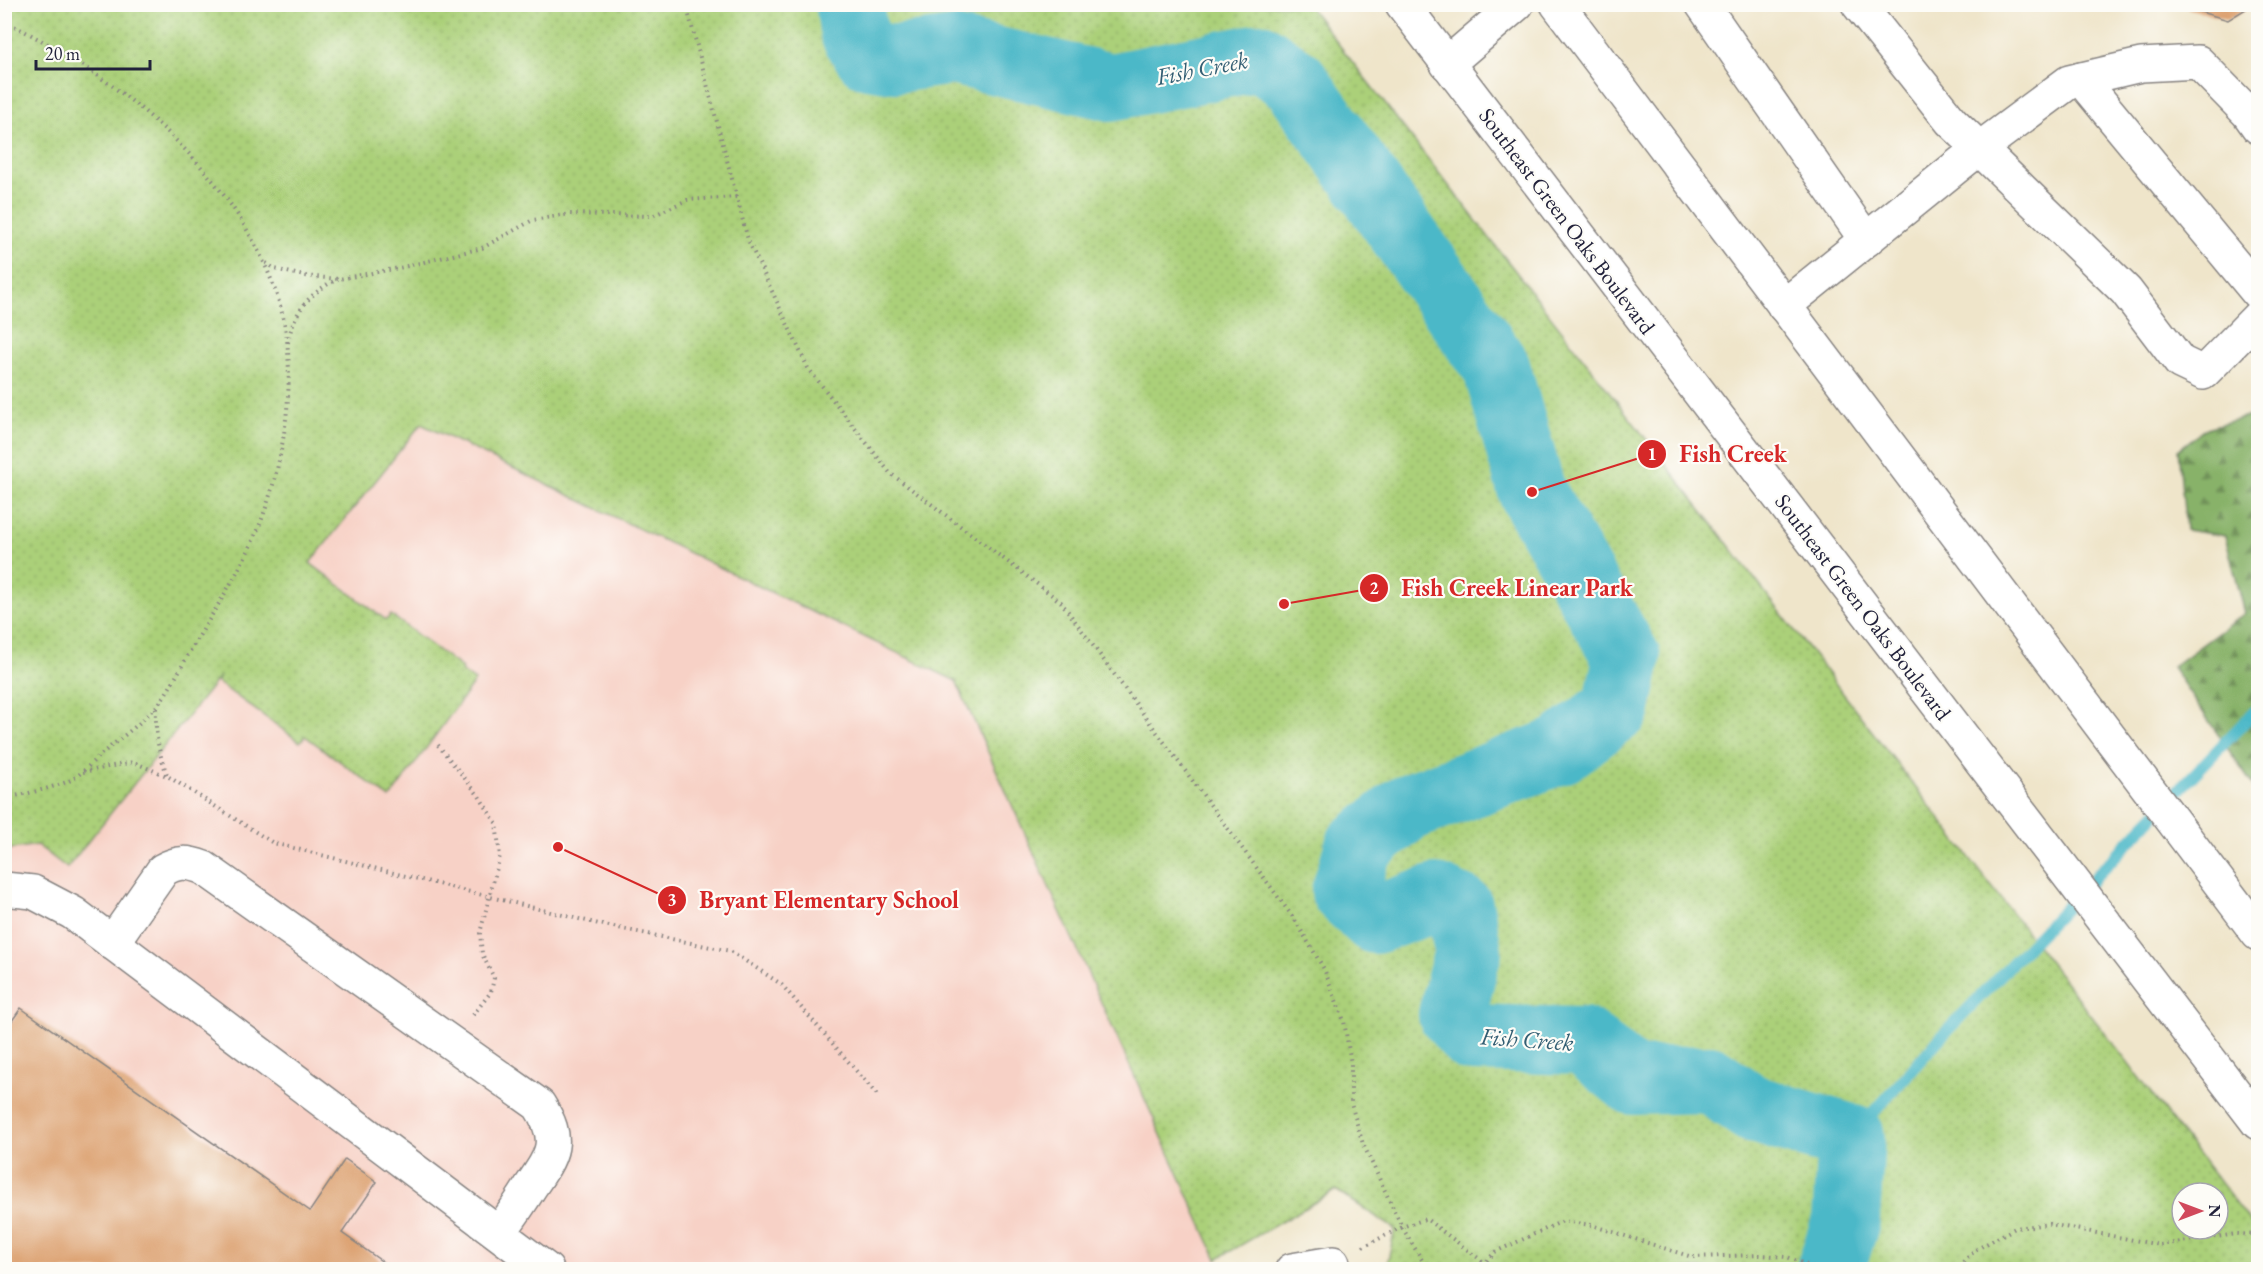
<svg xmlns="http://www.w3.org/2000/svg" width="2263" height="1274" viewBox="0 0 2263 1274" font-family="'EB Garamond',serif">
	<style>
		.built { fill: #f7d1c6 }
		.forest { fill: url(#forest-firs); stroke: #556a52; stroke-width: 1.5 }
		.park { fill: url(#park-dots); stroke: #66795a; stroke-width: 1.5; fill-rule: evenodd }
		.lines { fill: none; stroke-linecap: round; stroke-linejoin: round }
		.stream { stroke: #4cb8c8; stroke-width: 12 }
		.river { stroke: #4cb8c8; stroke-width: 68 }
		.building { fill: #dca070 }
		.minor-casing { stroke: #888482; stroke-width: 36 }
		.major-casing { stroke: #888482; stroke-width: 36 }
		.path { stroke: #888482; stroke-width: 4; stroke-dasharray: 1.5 4.5; stroke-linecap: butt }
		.minor { stroke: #fff; stroke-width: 33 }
		.major { stroke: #fff; stroke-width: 33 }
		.labels { text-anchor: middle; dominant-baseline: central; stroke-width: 4.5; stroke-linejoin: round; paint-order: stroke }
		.street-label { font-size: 22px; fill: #22223b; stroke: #fdfcf7 }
		.water-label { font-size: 24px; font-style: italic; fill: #335e73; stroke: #fdfcf7 }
		.leader { fill: none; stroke: #d62828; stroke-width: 2 }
		.callout-dot { fill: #d62828; stroke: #fdfcf7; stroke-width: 2 }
		.mark-label { font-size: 18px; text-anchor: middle; font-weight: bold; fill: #fff }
		.callout-label { font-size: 24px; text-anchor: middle; font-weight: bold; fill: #d62828; stroke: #fdfcf7; stroke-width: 4.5; stroke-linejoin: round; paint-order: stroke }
	</style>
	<defs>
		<pattern id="forest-firs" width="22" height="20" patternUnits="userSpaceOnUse" patternTransform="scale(1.5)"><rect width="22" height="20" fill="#88b269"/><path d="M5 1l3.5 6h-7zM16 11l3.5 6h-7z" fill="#6f9058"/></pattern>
		<pattern id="park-dots" width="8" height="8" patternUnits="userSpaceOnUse" patternTransform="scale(1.5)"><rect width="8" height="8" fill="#abd079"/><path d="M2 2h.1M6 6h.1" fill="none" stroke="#93b26a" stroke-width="1.8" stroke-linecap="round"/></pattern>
	</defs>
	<rect width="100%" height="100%" fill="#fdfcf7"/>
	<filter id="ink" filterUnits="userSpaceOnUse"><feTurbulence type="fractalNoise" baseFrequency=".0167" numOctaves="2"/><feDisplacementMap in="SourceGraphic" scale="12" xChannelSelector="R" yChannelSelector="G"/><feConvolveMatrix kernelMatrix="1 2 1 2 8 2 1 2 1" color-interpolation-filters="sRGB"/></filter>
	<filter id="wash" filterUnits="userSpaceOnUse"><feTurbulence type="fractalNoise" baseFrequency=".008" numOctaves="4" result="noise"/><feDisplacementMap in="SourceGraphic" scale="24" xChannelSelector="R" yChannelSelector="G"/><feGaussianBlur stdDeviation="1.35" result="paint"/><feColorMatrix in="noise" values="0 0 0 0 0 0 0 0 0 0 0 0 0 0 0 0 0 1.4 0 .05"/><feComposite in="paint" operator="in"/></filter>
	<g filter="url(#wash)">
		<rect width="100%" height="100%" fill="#efe5ca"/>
		<path class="built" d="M 421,424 L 956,681 L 1217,1259 L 1199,1270 L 5,1270 L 5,850 L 37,845 L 68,868 Z"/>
		<path class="forest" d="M 2258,414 L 2258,793 L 2172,667 L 2245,613 L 2225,536 L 2186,530 L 2178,450 L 2206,428 Z"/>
		<path class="park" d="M 5,4 L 1308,5 L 1714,526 L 2258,1232 L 2258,1269 L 1386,1269 L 1395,1229 L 1336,1190 L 1217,1259 L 956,681 L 421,424 L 310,563 L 386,620 L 391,615 L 462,668 L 461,671 L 475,681 L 390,798 L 305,736 L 300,742 L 217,682 L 220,676 L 67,868 L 37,845 L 5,850 ZM 2182,1193 L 2218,1193 L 2218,1229 L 2182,1229 Z"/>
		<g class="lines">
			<path class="stream" d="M 1851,1138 L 1942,1036 L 2258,708"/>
			<path class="river" d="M 849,4 L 854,33 L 868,55 L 895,59 L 953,51 L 1111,87 L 1260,57 L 1295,81 L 1496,366 L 1532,492 L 1627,658 L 1617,708 L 1561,750 L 1407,808 L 1359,846 L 1345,892 L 1375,920 L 1436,898 L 1460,909 L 1468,951 L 1452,1014 L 1472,1038 L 1583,1041 L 1633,1081 L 1709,1079 L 1753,1109 L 1851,1138 L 1846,1221 L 1830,1270"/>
		</g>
		<g id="blocks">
			<g class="building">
				<path d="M 2185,4 L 2254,4 L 2228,20 L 2187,8 Z"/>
				<path d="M 21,1008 L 310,1211 L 345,1159 L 377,1182 L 342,1233 L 394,1270 L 4,1270 L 4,1032 Z"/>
			</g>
		</g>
	</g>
	<g filter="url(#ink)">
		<use href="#blocks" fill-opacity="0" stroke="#888482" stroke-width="1.5"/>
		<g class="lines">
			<defs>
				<g id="minor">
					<path d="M 1702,4 L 1866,240"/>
					<path d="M 1858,4 L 1951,121 L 2126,291 L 2180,362 L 2203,373 L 2258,317"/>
					<path d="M 2081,79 L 2258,293"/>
					<path d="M 1784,306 L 1971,155 L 2069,82 L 2141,65 L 2198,62 L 2248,113 L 2258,127"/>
					<path d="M 4,889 L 33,892 L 73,913 L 547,1270"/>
					<path d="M 112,943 L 163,870 C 178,861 188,862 204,868 L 539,1105 C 562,1141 553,1154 531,1186 C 521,1202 510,1218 499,1233"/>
					<path d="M 1292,1270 L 1333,1263"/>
				</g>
				<g id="major">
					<path d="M 1402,4 L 2258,1123"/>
					<path d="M 1557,4 L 2258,934"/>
					<path d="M 1447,64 L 1517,4"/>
				</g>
			</defs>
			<use href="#minor" class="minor-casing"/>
			<use href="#major" class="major-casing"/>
			<g class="path">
				<path d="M 686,4 L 748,240 L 808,368 L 890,473 L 1061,602 L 1295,920 L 1324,969 L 1344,1021 L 1351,1063 L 1351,1104 L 1363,1144 L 1402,1227 L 1428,1270"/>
				<path d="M 4,21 C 122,78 245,179 281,309 C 298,371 285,456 263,516 C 247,560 222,598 198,638 C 186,657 169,693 155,708 C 139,725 118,740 100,755 C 91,763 80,776 69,781 C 49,789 26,794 4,798"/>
				<path d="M 266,263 L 275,269 L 304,276 L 339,279 L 399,268 L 482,248 L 533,220 L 570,214 L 652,216 L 687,200 L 737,197"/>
				<path d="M 288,343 C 293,312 310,292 338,279"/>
				<path d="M 156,708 C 155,733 158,753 168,776"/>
				<path d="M 438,745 L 479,796 L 496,823 L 500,856 L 480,933 L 482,954 L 494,978 L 491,992 L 473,1015"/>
				<path d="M 83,772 L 133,762 L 169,777 L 273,843 L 599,924 L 730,951 L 781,984 L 879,1097"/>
				<path d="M 1363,1247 L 1402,1227 L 1426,1219 L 1485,1263"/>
				<path d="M 1479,1270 L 1495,1252 L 1563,1221 L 1591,1225 L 1692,1257 L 1760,1255 L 1787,1257 L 1820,1270"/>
				<path d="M 1954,1270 L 1977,1249 L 2015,1228 L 2049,1224 L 2160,1245 L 2237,1234 L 2258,1235"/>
			</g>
			<use href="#minor" class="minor"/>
			<use href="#major" class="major"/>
		</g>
	</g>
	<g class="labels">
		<g class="street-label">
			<text transform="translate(1567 221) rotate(53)">Southeast Green Oaks Boulevard</text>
			<text transform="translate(1863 607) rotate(53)">Southeast Green Oaks Boulevard</text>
		</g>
		<g class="water-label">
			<text transform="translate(1202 68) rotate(-11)">Fish Creek</text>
			<text transform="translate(1527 1039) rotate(4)">Fish Creek</text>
		</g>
	</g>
	<path class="leader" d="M1532 492L1652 454M1284 604L1374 588M558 847L672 900"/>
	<g class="callout-dot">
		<circle cx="1532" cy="492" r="6"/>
		<circle cx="1284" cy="604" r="6"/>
		<circle cx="558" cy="847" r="6"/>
		<circle cx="1652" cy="454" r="15"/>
		<circle cx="1374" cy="588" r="15"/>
		<circle cx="672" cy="900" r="15"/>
	</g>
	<g class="mark-label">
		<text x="1652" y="460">1</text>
		<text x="1374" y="594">2</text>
		<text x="672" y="906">3</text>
	</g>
	<g class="callout-label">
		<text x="1733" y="462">Fish Creek</text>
		<text x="1517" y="596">Fish Creek Linear Park</text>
		<text x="829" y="908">Bryant Elementary School</text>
	</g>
	<rect width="2263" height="1274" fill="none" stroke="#fdfcf7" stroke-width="24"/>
	<g transform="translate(2200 1211) rotate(90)"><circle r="28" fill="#fdfcf7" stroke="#a5a5ac" stroke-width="1.5"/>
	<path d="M0-4.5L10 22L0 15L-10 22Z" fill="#d1495b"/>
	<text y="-9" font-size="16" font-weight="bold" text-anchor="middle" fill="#22223b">N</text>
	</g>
	<path d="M36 60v9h114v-9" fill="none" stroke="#22223b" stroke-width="3"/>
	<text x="45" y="60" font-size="18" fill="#22223b" stroke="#fdfcf7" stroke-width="4.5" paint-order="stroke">20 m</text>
</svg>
